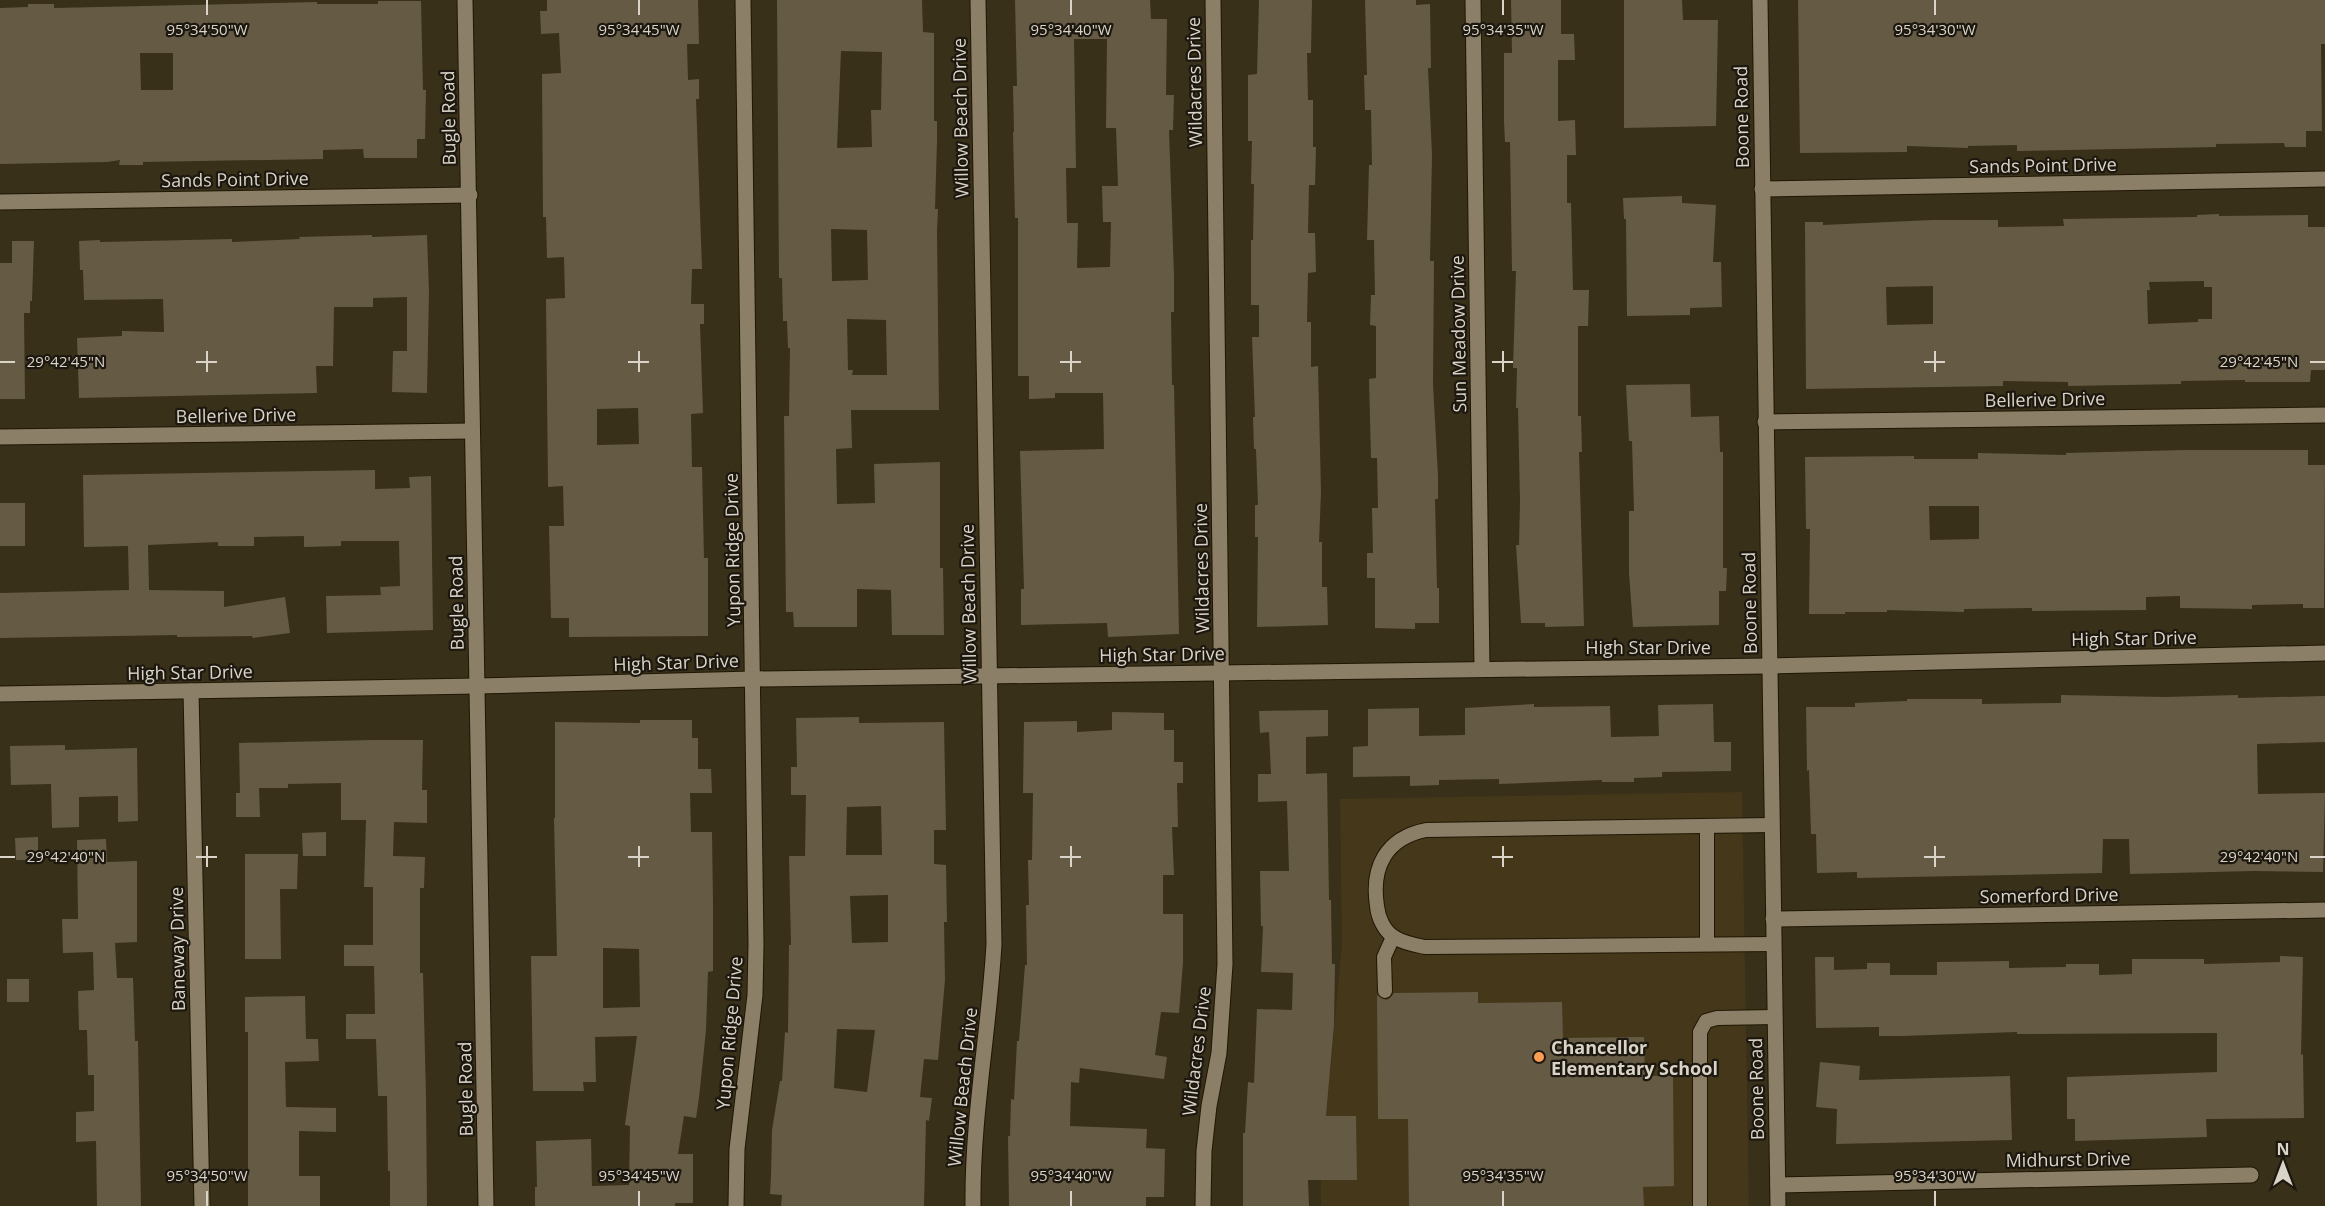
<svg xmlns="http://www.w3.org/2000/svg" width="2325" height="1206" viewBox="0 0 2325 1206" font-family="'Open Sans',sans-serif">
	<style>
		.built { fill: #44371a }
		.building { fill: #655a44; fill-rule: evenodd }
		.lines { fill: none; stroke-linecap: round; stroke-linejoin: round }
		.service-casing { stroke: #201704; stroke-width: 16 }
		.minor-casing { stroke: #201704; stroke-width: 17 }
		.tertiary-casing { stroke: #201704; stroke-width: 17 }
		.service { stroke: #8b7f68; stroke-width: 14 }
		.minor { stroke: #8b7f68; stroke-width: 15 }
		.tertiary { stroke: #8b7f68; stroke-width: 15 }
		.ticks { fill: none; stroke: #dad4c8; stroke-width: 2 }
		.poi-dot { fill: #fc9d54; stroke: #1d180f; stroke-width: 2 }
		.labels { text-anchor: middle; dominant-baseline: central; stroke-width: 4.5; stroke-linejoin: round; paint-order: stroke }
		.street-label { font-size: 18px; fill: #dad4c8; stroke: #1d180f }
		.poi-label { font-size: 18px; font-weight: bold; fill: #dad4c8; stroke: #1d180f; text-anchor: start }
		.ticks-label { font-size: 15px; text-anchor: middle; fill: #dad4c8; stroke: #1d180f; stroke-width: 4.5; stroke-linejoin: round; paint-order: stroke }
	</style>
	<rect width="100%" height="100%" fill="#39301a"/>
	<path class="built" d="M 1742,792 L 1749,1206 L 1321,1206 L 1321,1171 L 1342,943 L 1340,799 Z"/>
	<g class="building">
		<path d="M 547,0 L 698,0 L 699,44 L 687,44 L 688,80 L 699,79 L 699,99 L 696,99 L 702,269 L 692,269 L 691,304 L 704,304 L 704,324 L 700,324 L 703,413 L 691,414 L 692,467 L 702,467 L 704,558 L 708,558 L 708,636 L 569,637 L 569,618 L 551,618 L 549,526 L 564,526 L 563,486 L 548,487 L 546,299 L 565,298 L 564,257 L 547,258 L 546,217 L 543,217 L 542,74 L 561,73 L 559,33 L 541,34 L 540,11 L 547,11 ZM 638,408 L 639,444 L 597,445 L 597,409 Z"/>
		<path d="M 777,0 L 922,0 L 923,32 L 934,33 L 934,121 L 937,121 L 937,141 L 935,209 L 938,209 L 937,231 L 939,410 L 851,410 L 852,448 L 836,449 L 837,504 L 875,503 L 874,464 L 940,462 L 940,568 L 943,568 L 944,635 L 892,635 L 891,590 L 857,589 L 857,627 L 794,627 L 793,612 L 786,612 L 784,416 L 789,416 L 790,348 L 788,348 L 787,321 L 783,321 L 782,278 L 779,278 ZM 841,51 L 882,52 L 881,110 L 871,110 L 872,147 L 837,148 ZM 831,229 L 867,230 L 868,280 L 832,281 ZM 847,319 L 886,320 L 887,375 L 852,375 L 853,370 L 848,370 Z"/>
		<path d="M 1015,0 L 1150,0 L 1151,19 L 1167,19 L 1166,95 L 1174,95 L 1173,130 L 1169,130 L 1174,276 L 1174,312 L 1171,312 L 1172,385 L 1174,385 L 1179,634 L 1108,637 L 1107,623 L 1021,625 L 1021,589 L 1024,589 L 1020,451 L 1104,449 L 1103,393 L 1055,393 L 1055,398 L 1029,399 L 1029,376 L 1018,376 L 1018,218 L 1015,218 L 1013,132 L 1014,132 L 1013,86 L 1017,86 ZM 1074,39 L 1107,39 L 1106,128 L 1116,128 L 1118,186 L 1102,186 L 1103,222 L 1111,222 L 1110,267 L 1077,268 L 1078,223 L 1067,223 L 1066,168 L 1076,168 Z"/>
		<path d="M 1259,0 L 1312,0 L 1311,53 L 1307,53 L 1308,100 L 1313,100 L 1313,147 L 1316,147 L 1315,185 L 1309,185 L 1308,233 L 1315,233 L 1316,272 L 1308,273 L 1307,322 L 1311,322 L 1311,367 L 1318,366 L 1321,492 L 1319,542 L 1322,542 L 1322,587 L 1327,587 L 1328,625 L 1257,627 L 1258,537 L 1255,537 L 1255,505 L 1258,505 L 1256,449 L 1254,449 L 1253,417 L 1255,417 L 1252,337 L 1259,337 L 1259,305 L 1251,305 L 1251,240 L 1253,240 L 1254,184 L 1251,184 L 1252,141 L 1248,141 L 1248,75 L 1257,74 Z"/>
		<path d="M 1365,0 L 1416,0 L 1416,5 L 1430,4 L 1431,68 L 1428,68 L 1432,155 L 1430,261 L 1434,261 L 1433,384 L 1438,476 L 1438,499 L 1435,499 L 1437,588 L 1439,588 L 1439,623 L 1415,623 L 1415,629 L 1375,628 L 1375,578 L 1367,578 L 1367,553 L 1373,553 L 1372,508 L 1378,508 L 1377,458 L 1371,458 L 1369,379 L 1376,378 L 1376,326 L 1370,325 L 1371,295 L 1375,295 L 1374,240 L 1367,240 L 1369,165 L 1372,165 L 1371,110 L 1365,110 L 1364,75 L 1367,75 Z"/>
		<path d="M 1511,0 L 1561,0 L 1561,34 L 1574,34 L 1575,60 L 1558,60 L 1558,121 L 1575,120 L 1576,155 L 1567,155 L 1567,203 L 1571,203 L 1573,290 L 1589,290 L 1588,326 L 1578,326 L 1578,416 L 1581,416 L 1582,452 L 1579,452 L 1584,626 L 1545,627 L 1545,623 L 1521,623 L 1516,545 L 1519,545 L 1520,502 L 1518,408 L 1516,408 L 1517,368 L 1513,368 L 1516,271 L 1512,271 L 1510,142 L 1505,142 L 1504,122 L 1504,53 L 1512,53 Z"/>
		<path d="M 1624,0 L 1682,0 L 1683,20 L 1718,20 L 1716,126 L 1624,128 Z"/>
		<path d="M 1798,0 L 2325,0 L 2325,44 L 2321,44 L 2322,131 L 2306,131 L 2306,147 L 2285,147 L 2284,143 L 2216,144 L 2216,147 L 2017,151 L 2017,145 L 1968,146 L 1968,148 L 1907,146 L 1907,152 L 1800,153 Z"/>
		<path d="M 378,1 L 421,1 L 423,90 L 426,90 L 425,139 L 417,139 L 417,158 L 364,158 L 363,149 L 323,150 L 323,159 L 143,162 L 143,165 L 119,165 L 120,160 L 107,162 L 0,164 L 0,8 L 28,7 L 28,4 L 54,4 L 54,8 L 317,2 L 317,4 L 378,4 ZM 140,53 L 173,53 L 173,90 L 141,90 Z"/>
		<path d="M 1682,196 L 1682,203 L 1716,205 L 1713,262 L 1721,262 L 1722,307 L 1690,308 L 1690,315 L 1627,316 L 1626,219 L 1624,219 L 1623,198 Z"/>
		<path d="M 2219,214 L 2219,216 L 2308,215 L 2308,227 L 2325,227 L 2325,370 L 2311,370 L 2310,382 L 2245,382 L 2245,380 L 2181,381 L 2181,384 L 2068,386 L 2068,382 L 2003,381 L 2003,386 L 1806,389 L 1805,222 L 1823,222 L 1823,225 L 1932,220 L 1998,220 L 1998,227 L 2064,226 L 2063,219 L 2197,217 L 2197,215 ZM 2204,281 L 2204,287 L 2212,287 L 2212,319 L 2198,319 L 2198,322 L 2148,324 L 2147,290 L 2150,290 L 2149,282 ZM 1933,286 L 1933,324 L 1887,325 L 1886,287 Z"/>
		<path d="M 372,235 L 372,237 L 427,235 L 429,292 L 427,393 L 392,392 L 393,351 L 407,351 L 407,297 L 373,298 L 373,307 L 334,307 L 333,366 L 316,366 L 317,393 L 79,398 L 77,338 L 122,336 L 122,331 L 164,332 L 163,299 L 84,300 L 83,270 L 80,270 L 79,241 L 100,240 L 100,242 L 232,239 L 232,242 L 300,239 L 299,237 Z"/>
		<path d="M 12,241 L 34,241 L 32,301 L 30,301 L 30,313 L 24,313 L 25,399 L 0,399 L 0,263 L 12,263 Z"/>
		<path d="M 1690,384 L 1691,417 L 1719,416 L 1720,452 L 1723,452 L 1723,568 L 1727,568 L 1726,591 L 1719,591 L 1719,625 L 1633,627 L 1629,573 L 1629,511 L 1634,511 L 1632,441 L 1629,441 L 1626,385 Z"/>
		<path d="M 2185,450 L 2308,450 L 2308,465 L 2325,465 L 2324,608 L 2303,608 L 2303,604 L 2252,605 L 2252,609 L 2180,608 L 2180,596 L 2146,597 L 2146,610 L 2032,611 L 2032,608 L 1964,609 L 1964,612 L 1887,610 L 1887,612 L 1845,612 L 1845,614 L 1809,614 L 1810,529 L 1806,529 L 1805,457 L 1914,456 L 1914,459 L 1978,459 L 1978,453 L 2066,455 L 2066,453 ZM 1929,506 L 1979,506 L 1979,539 L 1930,540 Z"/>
		<path d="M 375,470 L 375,489 L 410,488 L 409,477 L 431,476 L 433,630 L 327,633 L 326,596 L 381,595 L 380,587 L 400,586 L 399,541 L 341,541 L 341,546 L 304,547 L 304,536 L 254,537 L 254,546 L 218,546 L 218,542 L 148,545 L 149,590 L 224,591 L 224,607 L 285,597 L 290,633 L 253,638 L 252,636 L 177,637 L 177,635 L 0,638 L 0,593 L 129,590 L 128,546 L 84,547 L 83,475 Z"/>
		<rect x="0" y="503" width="25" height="43"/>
		<path d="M 2061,695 L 2165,697 L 2238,695 L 2238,698 L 2325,696 L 2325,742 L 2257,744 L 2258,794 L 2325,793 L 2323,872 L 2254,871 L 2130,874 L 2129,839 L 2103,839 L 2102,873 L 1857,878 L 1857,872 L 1817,873 L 1816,834 L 1811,834 L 1809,770 L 1807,771 L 1806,707 L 1855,707 L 1855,703 L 1907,701 L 1907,699 L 1982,699 L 1982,704 L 2061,703 Z"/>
		<path d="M 1534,704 L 1534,707 L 1610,706 L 1611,737 L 1659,736 L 1658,705 L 1713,704 L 1714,742 L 1731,742 L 1731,771 L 1662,772 L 1662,777 L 1634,778 L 1634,782 L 1602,782 L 1602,780 L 1499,784 L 1499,779 L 1439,780 L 1439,785 L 1410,786 L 1410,776 L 1353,777 L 1353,747 L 1368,746 L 1368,709 L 1419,708 L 1419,736 L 1465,735 L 1465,708 Z"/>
		<path d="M 1328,710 L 1328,736 L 1306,737 L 1306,774 L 1327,773 L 1329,900 L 1331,900 L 1332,964 L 1335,964 L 1334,1025 L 1326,1116 L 1356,1116 L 1357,1180 L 1308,1180 L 1309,1206 L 1243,1206 L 1243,1133 L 1245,1133 L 1248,1082 L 1254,1083 L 1257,1009 L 1292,1010 L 1293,973 L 1261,972 L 1263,926 L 1261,926 L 1260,871 L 1289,871 L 1287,801 L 1258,802 L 1258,774 L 1271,774 L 1269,732 L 1260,733 L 1259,711 Z"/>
		<path d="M 1112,712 L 1164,713 L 1164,730 L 1174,730 L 1174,762 L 1183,762 L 1183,783 L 1177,783 L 1178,827 L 1172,827 L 1174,875 L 1163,875 L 1163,914 L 1183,914 L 1183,963 L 1179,1013 L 1161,1012 L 1155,1055 L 1167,1057 L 1164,1079 L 1080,1068 L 1079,1083 L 1071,1082 L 1070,1126 L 1147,1129 L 1146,1148 L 1165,1149 L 1164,1197 L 1146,1197 L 1146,1206 L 1009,1206 L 1008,1136 L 1010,1136 L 1011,1099 L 1014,1100 L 1017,1041 L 1019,1041 L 1025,965 L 1027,965 L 1026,905 L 1029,905 L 1028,860 L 1032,860 L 1033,793 L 1023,793 L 1024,722 L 1077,721 L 1077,732 L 1112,730 Z"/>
		<path d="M 859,717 L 859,723 L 944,722 L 946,830 L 934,830 L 934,864 L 946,865 L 947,922 L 944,922 L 945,980 L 938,1060 L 924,1059 L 920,1097 L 932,1098 L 929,1121 L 926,1120 L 924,1206 L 781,1206 L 782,1195 L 770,1194 L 771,1176 L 772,1130 L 780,1081 L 782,1081 L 785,1032 L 788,1033 L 789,945 L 791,945 L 789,856 L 805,856 L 806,795 L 791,795 L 791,767 L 797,767 L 796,718 ZM 881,806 L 882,855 L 846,855 L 847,807 ZM 888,895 L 888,942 L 852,943 L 850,896 ZM 837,1029 L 875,1030 L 867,1092 L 834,1088 Z"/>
		<path d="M 640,720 L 692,720 L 692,738 L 698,738 L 698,769 L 711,769 L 712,793 L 690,793 L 691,832 L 712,832 L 713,903 L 713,971 L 708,972 L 706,1030 L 699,1098 L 696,1118 L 684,1116 L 678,1154 L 693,1154 L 693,1203 L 675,1203 L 675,1206 L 535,1206 L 535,1187 L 537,1187 L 536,1141 L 591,1139 L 592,1186 L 629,1185 L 630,1126 L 625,1125 L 637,1036 L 595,1037 L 596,1082 L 583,1082 L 584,1091 L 533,1091 L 531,956 L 557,956 L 554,818 L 555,818 L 555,722 L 640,723 ZM 603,948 L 639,949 L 640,1007 L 603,1008 Z"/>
		<path d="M 374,740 L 423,740 L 422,790 L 427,790 L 427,823 L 394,822 L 393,856 L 425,857 L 424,888 L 420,888 L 420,973 L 423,973 L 426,1097 L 427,1206 L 390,1206 L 390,1171 L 388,1171 L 387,1096 L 378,1096 L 376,1039 L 346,1039 L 346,1014 L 375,1014 L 374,966 L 344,966 L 344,945 L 373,945 L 373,887 L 364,887 L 366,820 L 341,820 L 341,783 L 288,784 L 288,788 L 259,788 L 260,817 L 236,817 L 236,793 L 240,793 L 239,743 Z"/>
		<path d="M 65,745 L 65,750 L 137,748 L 138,821 L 118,822 L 118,796 L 79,797 L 79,827 L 52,828 L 51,784 L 11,785 L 10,746 Z"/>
		<path d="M 326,832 L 326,856 L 303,856 L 302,833 Z"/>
		<path d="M 38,837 L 38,860 L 16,860 L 15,838 Z"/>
		<path d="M 106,839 L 107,862 L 137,861 L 137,942 L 115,943 L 117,978 L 133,978 L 135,1041 L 138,1041 L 141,1206 L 97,1206 L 96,1141 L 76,1142 L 76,1112 L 94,1111 L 94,1075 L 88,1075 L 87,1030 L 79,1030 L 78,991 L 94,990 L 93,952 L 63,953 L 62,919 L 78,919 L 77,840 Z"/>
		<path d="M 245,854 L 298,854 L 297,889 L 280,889 L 281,959 L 245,959 Z"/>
		<path d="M 2280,956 L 2303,957 L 2301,1055 L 2303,1054 L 2304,1118 L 2206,1119 L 2207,1137 L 2075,1141 L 2075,1119 L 2067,1119 L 2067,1077 L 2217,1072 L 2217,1033 L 2017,1034 L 2017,1032 L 1902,1036 L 1879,1036 L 1879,1027 L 1816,1028 L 1815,957 L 1834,957 L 1834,970 L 1867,969 L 1867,963 L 1890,963 L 1890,975 L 1937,975 L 1937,962 L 2009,961 L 2009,968 L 2066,967 L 2066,964 L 2099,964 L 2099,975 L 2132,974 L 2132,959 L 2204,959 L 2204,964 L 2280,962 Z"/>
		<rect x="7" y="979" width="22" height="23"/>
		<path d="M 1478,992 L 1478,1003 L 1562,1002 L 1563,1038 L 1644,1037 L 1645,1076 L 1673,1076 L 1674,1186 L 1643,1187 L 1644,1206 L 1409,1206 L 1408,1119 L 1378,1119 L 1377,995 L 1386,1000 L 1390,998 L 1394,993 Z"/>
		<path d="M 305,996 L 306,1039 L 318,1039 L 319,1061 L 285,1062 L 286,1107 L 336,1108 L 336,1132 L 299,1131 L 299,1176 L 320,1176 L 320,1206 L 248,1206 L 248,1032 L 245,1032 L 245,997 Z"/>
		<path d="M 1820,1062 L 1860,1066 L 1859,1080 L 2010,1076 L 2012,1140 L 1836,1144 L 1837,1109 L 1816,1107 Z"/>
	</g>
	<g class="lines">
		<defs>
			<g id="service">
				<path d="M 1772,825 L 1426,830 C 1386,838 1371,867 1377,906 C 1378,917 1384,931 1394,937 C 1403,943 1415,945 1425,947 L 1774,944"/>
				<path d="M 1707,826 L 1707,944"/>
				<path d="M 1385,991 L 1384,957 L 1393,937"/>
				<path d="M 1700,1206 L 1700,1032 L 1706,1021 L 1717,1018 L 1775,1017"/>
			</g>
			<g id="minor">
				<path d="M 465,0 L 486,1206"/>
				<path d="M 1473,0 L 1482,668"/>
				<path d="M 1762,189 L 2325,179"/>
				<path d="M 0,202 L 470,195"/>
				<path d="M 1765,422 L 2325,415"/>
				<path d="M 0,437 L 472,431"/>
				<path d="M 191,691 L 202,1206"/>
				<path d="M 1773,919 L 2325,910"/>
				<path d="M 1778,1185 L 2251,1175"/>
				<path d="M 736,1206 L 737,1149 L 755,995 L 756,944 L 743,0"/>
				<path d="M 973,1206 C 972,1118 989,1032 994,944 L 978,0"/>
				<path d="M 1203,1206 L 1204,1151 L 1209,1106 L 1219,1053 L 1225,964 L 1213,0"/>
			</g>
			<g id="tertiary">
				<path d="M 1760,0 L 1778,1206"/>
				<path d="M 0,694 L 477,686 L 753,679 L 1769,666 L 2325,653"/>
			</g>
		</defs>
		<use href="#service" class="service-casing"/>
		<use href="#minor" class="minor-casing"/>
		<use href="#tertiary" class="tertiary-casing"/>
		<use href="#service" class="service"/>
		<use href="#minor" class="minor"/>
		<use href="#tertiary" class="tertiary"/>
	</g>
	<path class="ticks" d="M 207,0 L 207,15M 639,0 L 639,15M 1071,0 L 1071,15M 1503,0 L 1503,15M 1935,0 L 1935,15M 207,351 L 207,372M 639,351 L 639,372M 1071,351 L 1071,372M 1503,351 L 1503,372M 1935,351 L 1935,372M 0,362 L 15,362M 196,362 L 217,362M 628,362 L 649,362M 1060,362 L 1081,362M 1492,362 L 1513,362M 1924,362 L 1945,362M 2310,362 L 2325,362M 207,846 L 207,867M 639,846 L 639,867M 1071,846 L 1071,867M 1503,846 L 1503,867M 1935,846 L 1935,867M 0,857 L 15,857M 196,857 L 217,857M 628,857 L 649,857M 1060,857 L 1081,857M 1492,857 L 1513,857M 1924,857 L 1945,857M 2310,857 L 2325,857M 207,1191 L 207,1206M 639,1191 L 639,1206M 1071,1191 L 1071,1206M 1503,1191 L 1503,1206M 1935,1191 L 1935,1206"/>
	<circle class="poi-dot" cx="1539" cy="1057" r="6"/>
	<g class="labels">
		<g class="street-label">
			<text transform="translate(1194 82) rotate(-91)">Wildacres Drive</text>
			<text transform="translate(1741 117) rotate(-91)">Boone Road</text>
			<text transform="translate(448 118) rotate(-91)">Bugle Road</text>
			<text transform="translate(960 118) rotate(-91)">Willow Beach Drive</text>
			<text transform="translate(2043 165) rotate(-1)">Sands Point Drive</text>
			<text transform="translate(235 179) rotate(-1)">Sands Point Drive</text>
			<text transform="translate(1458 334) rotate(-91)">Sun Meadow Drive</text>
			<text transform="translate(2045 399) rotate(-1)">Bellerive Drive</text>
			<text transform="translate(236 415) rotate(-1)">Bellerive Drive</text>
			<text transform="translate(732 550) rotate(-91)">Yupon Ridge Drive</text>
			<text transform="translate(1201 568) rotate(-91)">Wildacres Drive</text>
			<text transform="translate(456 603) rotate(-91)">Bugle Road</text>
			<text transform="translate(1749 603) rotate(-91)">Boone Road</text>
			<text transform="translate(968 604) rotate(-91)">Willow Beach Drive</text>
			<text transform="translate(2134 638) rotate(-1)">High Star Drive</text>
			<text x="1648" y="647">High Star Drive</text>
			<text transform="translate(1162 654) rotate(-1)">High Star Drive</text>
			<text transform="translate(676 662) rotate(-2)">High Star Drive</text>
			<text transform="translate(190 672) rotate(-1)">High Star Drive</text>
			<text transform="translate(2049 895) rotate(-1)">Somerford Drive</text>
			<text transform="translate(177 949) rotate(-91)">Baneway Drive</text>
			<text transform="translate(729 1033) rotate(-85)">Yupon Ridge Drive</text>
			<text transform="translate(1196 1051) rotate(-83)">Wildacres Drive</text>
			<text transform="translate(962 1087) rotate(-84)">Willow Beach Drive</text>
			<text transform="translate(465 1089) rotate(-91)">Bugle Road</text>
			<text transform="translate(1756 1089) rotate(-91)">Boone Road</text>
			<text transform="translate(2068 1159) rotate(-1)">Midhurst Drive</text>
		</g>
		<g class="poi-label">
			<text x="1551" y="1047">Chancellor<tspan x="1551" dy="21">Elementary School</tspan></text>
		</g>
	</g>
	<g class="ticks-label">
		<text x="207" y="35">95°34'50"W</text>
		<text x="639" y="35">95°34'45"W</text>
		<text x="1071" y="35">95°34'40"W</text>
		<text x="1503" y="35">95°34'35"W</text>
		<text x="1935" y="35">95°34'30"W</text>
		<text x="66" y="367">29°42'45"N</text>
		<text x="2259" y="367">29°42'45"N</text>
		<text x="66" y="862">29°42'40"N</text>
		<text x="2259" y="862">29°42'40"N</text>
		<text x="207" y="1181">95°34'50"W</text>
		<text x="639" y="1181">95°34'45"W</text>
		<text x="1071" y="1181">95°34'40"W</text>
		<text x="1503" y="1181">95°34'35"W</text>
		<text x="1935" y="1181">95°34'30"W</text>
	</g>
	<g transform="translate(2283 1164)" stroke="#1d180f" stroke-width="4.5" paint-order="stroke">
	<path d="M0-4.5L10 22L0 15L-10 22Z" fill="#dad4c8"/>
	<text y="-9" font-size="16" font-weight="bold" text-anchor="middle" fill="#dad4c8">N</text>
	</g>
</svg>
